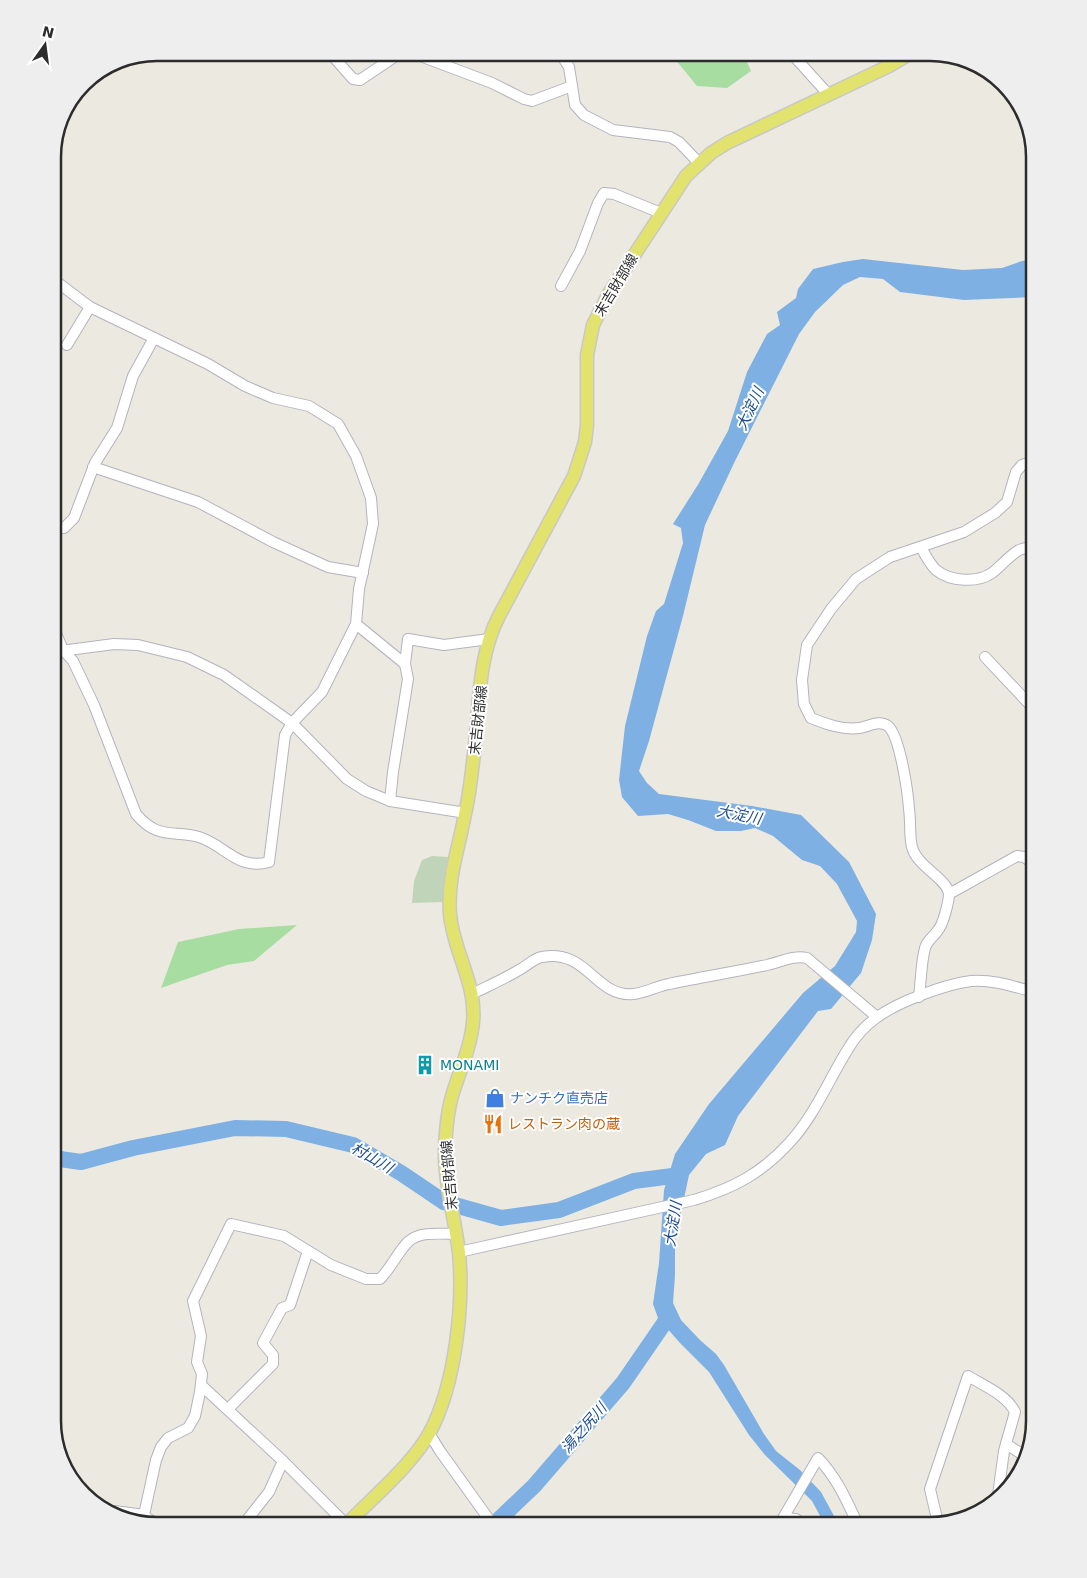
<svg xmlns="http://www.w3.org/2000/svg" width="1087" height="1578" viewBox="0 0 1087 1578" font-family="'DejaVu Sans','Noto Sans JP',sans-serif">
	<style>
		.green { fill: #a8dda2 }
		.cemetery { fill: #c0d4b9 }
		.water { fill: #7eb0e3 }
		.lines { fill: none; stroke-linecap: round; stroke-linejoin: round }
		.river { stroke: #7eb0e3; stroke-width: 16 }
		.minor-casing { stroke: #b4b3be; stroke-width: 12 }
		.major-casing { stroke: #c8c8c8; stroke-width: 15 }
		.minor { stroke: #fff; stroke-width: 10 }
		.major { stroke: #e2e36e; stroke-width: 12 }
		.labels { text-anchor: middle; dominant-baseline: central; stroke-width: 4; stroke-linejoin: round; paint-order: stroke }
		.street-label { font-size: 14px; fill: #2c2c2c; stroke: #fff }
		.culture-label { font-size: 14px; fill: #0d838f; stroke: #fff; text-anchor: start }
		.shop-label { font-size: 14px; fill: #366cbe; stroke: #fff; text-anchor: start }
		.food-label { font-size: 14px; fill: #c56008; stroke: #fff; text-anchor: start }
		.water-label { font-size: 15px; font-style: italic; fill: #1b4c91; stroke: #fff }
		.rim { fill: none; stroke: #2c2c2c; stroke-width: 2.5 }
	</style>
	<rect width="100%" height="100%" fill="#eceae0"/>
	<g class="green">
		<path d="M 670,53 L 743,53 L 751,71 L 727,88 L 697,86 Z"/>
		<path d="M 297,925 L 254,961 L 227,965 L 161,988 L 178,942 L 239,929 Z"/>
	</g>
	<path class="cemetery" d="M 432,856 L 448,857 L 444,880 L 443,902 L 412,903 L 414,881 L 422,860 Z"/>
	<path class="water" d="M 863,259 L 963,270 L 1002,268 L 1022,261 L 1034,259 L 1034,297 L 964,300 L 900,292 L 883,279 L 860,277 L 843,285 L 815,312 L 799,334 L 735,461 L 705,525 L 683,616 L 649,741 L 639,771 L 647,783 L 659,794 L 752,806 L 801,815 L 849,862 L 876,914 L 872,940 L 861,973 L 831,1009 L 818,1011 L 738,1116 L 725,1145 L 706,1154 L 689,1175 L 675,1241 L 675,1275 L 673,1303 L 681,1320 L 700,1340 L 716,1354 L 724,1365 L 764,1434 L 776,1451 L 800,1470 L 821,1492 L 839,1525 L 825,1525 L 812,1501 L 765,1455 L 749,1435 L 709,1372 L 680,1343 L 658,1318 L 653,1304 L 659,1263 L 664,1190 L 675,1154 L 709,1104 L 803,993 L 835,966 L 856,932 L 857,921 L 837,884 L 820,866 L 802,860 L 773,836 L 755,828 L 741,831 L 716,831 L 688,820 L 668,814 L 638,816 L 622,797 L 619,780 L 625,726 L 647,636 L 656,611 L 664,604 L 683,543 L 681,528 L 673,524 L 699,483 L 728,431 L 747,372 L 767,334 L 780,325 L 777,312 L 796,298 L 798,289 L 813,269 L 843,262 Z"/>
	<g class="lines">
		<g class="river">
			<path d="M 53,1158 L 81,1162 L 133,1148 L 235,1128 L 286,1129 L 353,1145 L 401,1173 L 444,1202 L 501,1218 L 559,1210 L 634,1181 L 680,1175"/>
			<path d="M 493,1525 L 534,1486 L 623,1383 L 665,1322"/>
		</g>
		<defs>
			<g id="minor">
				<path d="M 330,53 L 353,79 L 360,80 L 400,53"/>
				<path d="M 415,53 L 423,57 L 492,83 L 524,99 L 532,101 L 572,86"/>
				<path d="M 560,53 L 569,67 L 575,105 L 584,115 L 613,130 L 670,137 L 679,142 L 699,163"/>
				<path d="M 791,53 L 829,95"/>
				<path d="M 561,286 L 580,251 L 598,203 L 604,193 L 614,194 L 661,213"/>
				<path d="M 67,345 L 90,307"/>
				<path d="M 93,467 L 198,502 L 273,542 L 328,567 L 363,573"/>
				<path d="M 53,525 L 64,528 L 74,518 L 95,463 L 117,428 L 133,376 L 154,338"/>
				<path d="M 921,547 C 925,555 930,564 936,570 C 951,582 977,583 992,573 C 1001,566 1009,556 1019,550 C 1024,548 1030,547 1034,546"/>
				<path d="M 356,624 L 405,664 L 408,679 L 393,772 L 390,801"/>
				<path d="M 53,626 L 63,650 L 73,661 L 94,705 L 136,814 C 158,840 172,830 199,837 C 225,845 238,871 269,862 L 285,735 L 292,723 L 322,692 L 356,624 L 359,589 L 373,524 L 371,498 L 356,456 L 338,424 L 309,406 L 273,398 L 245,386 L 208,364 L 90,307 L 53,279"/>
				<path d="M 53,652 L 114,644 L 138,645 L 187,657 L 224,675 L 292,723 L 347,779 L 366,791 L 390,801 L 466,813"/>
				<path d="M 985,657 L 1034,709"/>
				<path d="M 405,664 L 408,639 L 444,645 L 489,639"/>
				<path d="M 949,894 L 1017,856 L 1024,857 L 1034,864"/>
				<path d="M 472,994 C 488,986 504,979 519,970 C 527,966 534,958 542,957 C 587,948 596,998 633,994 C 645,993 657,986 669,984 C 702,977 734,972 767,965 C 781,962 793,955 807,958 L 877,1017"/>
				<path d="M 919,997 C 921,981 921,963 925,948 C 927,940 934,937 938,930 C 943,925 949,901 949,894 C 947,878 917,867 912,847 C 909,835 911,821 909,809 C 908,793 900,736 888,726 C 879,719 868,727 859,728 C 842,730 826,724 811,718 L 804,704 L 802,680 L 807,645 L 831,609 L 856,579 L 890,557 L 964,532 L 995,513 L 1007,502 L 1016,472 L 1022,465 L 1034,461"/>
				<path d="M 459,1252 L 694,1200 C 734,1188 762,1173 790,1142 C 815,1115 829,1079 848,1049 C 855,1037 865,1026 876,1018 C 897,1002 946,984 971,981 C 992,979 1015,987 1034,992"/>
				<path d="M 201,1385 L 283,1461 L 347,1525"/>
				<path d="M 228,1409 L 273,1364 L 273,1355 L 263,1343 L 282,1308 L 290,1305 L 308,1251"/>
				<path d="M 429,1433 L 440,1451 L 493,1525"/>
				<path d="M 1006,1444 L 1025,1456"/>
				<path d="M 108,1512 L 115,1511 L 144,1515"/>
				<path d="M 784,1518 L 796,1519 L 804,1525"/>
				<path d="M 938,1523 L 930,1489 L 968,1376 C 984,1386 1007,1395 1015,1412 L 1004,1451 L 998,1495"/>
				<path d="M 156,1525 L 144,1515 L 156,1460 L 161,1447 L 168,1438 L 188,1428 L 195,1416 L 200,1392 L 202,1374 L 197,1362 L 201,1336 L 193,1301 L 231,1224 L 284,1236 L 331,1265 L 366,1279 L 380,1279 C 391,1268 399,1250 409,1241 C 421,1231 441,1234 456,1234"/>
				<path d="M 243,1525 L 269,1492 L 283,1461"/>
				<path d="M 779,1525 L 818,1458 C 837,1478 847,1501 858,1525"/>
			</g>
			<path id="major" d="M 346,1525 C 372,1498 413,1464 430,1432 C 455,1385 464,1306 459,1253 C 455,1218 444,1183 445,1148 C 446,1130 447,1113 452,1096 C 459,1072 471,1047 473,1022 C 477,984 453,951 450,914 C 447,880 459,847 465,814 C 469,797 471,779 473,762 C 480,713 476,660 499,616 L 574,476 L 585,442 L 587,425 L 587,355 L 593,325 L 608,295 L 686,176 L 711,153 L 727,143 L 889,66 L 911,53"/>
		</defs>
		<use href="#minor" class="minor-casing"/>
		<use href="#major" class="major-casing"/>
		<use href="#minor" class="minor"/>
		<use href="#major" class="major"/>
	</g>
	<defs>
		<symbol id="building-bare" viewBox="-9 -9 18 18"><path d="M-4-6H4V6H1V3H-1V6H-4ZM-2.5-4.3h1.7v1.8h-1.7ZM.8-4.3h1.7v1.8H.8ZM-2.5-1h1.7V.8h-1.7ZM.8-1h1.7V.8H.8Z" fill="#0f9aa8" stroke="#fff" stroke-width="2.5" paint-order="stroke"/></symbol>
		<symbol id="shop-bare" viewBox="-9 -9 18 18"><path d="M-5-2.5h2.3a2.7 3.5 0 0 1 5.4 0H5L5.5 6h-11ZM-1.5-2.5h3a1.5 2.3 0 0 0-3 0Z" fill="#3f7fe0" stroke="#fff" stroke-width="2.5" paint-order="stroke"/></symbol>
		<symbol id="restaurant-bare" viewBox="-9 -9 18 18"><path d="M-5-6h1v4h1v-4h1v4h1v-4h1v5L-1.5 .5V6h-2V.5L-5-1ZM5-6V6H3V1.5H1.5Q1.5-4 5-6Z" fill="#e8710a" stroke="#fff" stroke-width="2.5" paint-order="stroke"/></symbol>
	</defs>
	<g fill-rule="evenodd">
		<use href="#building-bare" x="411" y="1051" width="28" height="28"/>
		<use href="#shop-bare" x="481" y="1084" width="28" height="28"/>
		<use href="#restaurant-bare" x="479" y="1110" width="28" height="28"/>
	</g>
	<g class="labels">
		<g class="street-label">
			<text transform="translate(616 285) rotate(-59)">末吉財部線</text>
			<text transform="translate(478 720) rotate(-84)">末吉財部線</text>
			<text transform="translate(449 1175) rotate(-95)">末吉財部線</text>
		</g>
		<g class="culture-label">
			<text x="440" y="1065">MONAMI</text>
		</g>
		<g class="shop-label">
			<text x="510" y="1098">ナンチク直売店</text>
		</g>
		<g class="food-label">
			<text x="508" y="1124">レストラン肉の蔵</text>
		</g>
		<g class="water-label">
			<text transform="translate(750 409) rotate(-65)">大淀川</text>
			<text transform="translate(739 815) rotate(11)">大淀川</text>
			<text transform="translate(372 1158) rotate(30)">村山川</text>
			<text transform="translate(673 1224) rotate(-81)">大淀川</text>
			<text transform="translate(584 1428) rotate(-49)">湯之尻川</text>
		</g>
	</g>
	<path d="M0 0H1087V1578H0ZM157 61H930A96 96 0 0 1 1026 157V1421A96 96 0 0 1 930 1517H157A96 96 0 0 1 61 1421V157A96 96 0 0 1 157 61Z" fill="#eee" fill-rule="evenodd"/>
	<path class="rim" d="M157 61H930A96 96 0 0 1 1026 157V1421A96 96 0 0 1 930 1517H157A96 96 0 0 1 61 1421V157A96 96 0 0 1 157 61Z"/>
	<g transform="translate(45 45) rotate(14)" stroke="#ffffff" stroke-width="4" paint-order="stroke">
	<path d="M0-4L9 19L0 12L-9 19Z" fill="#2c2c2c"/>
	<text y="-8" font-size="14" font-weight="bold" text-anchor="middle" fill="#2c2c2c">N</text>
	</g>
</svg>
